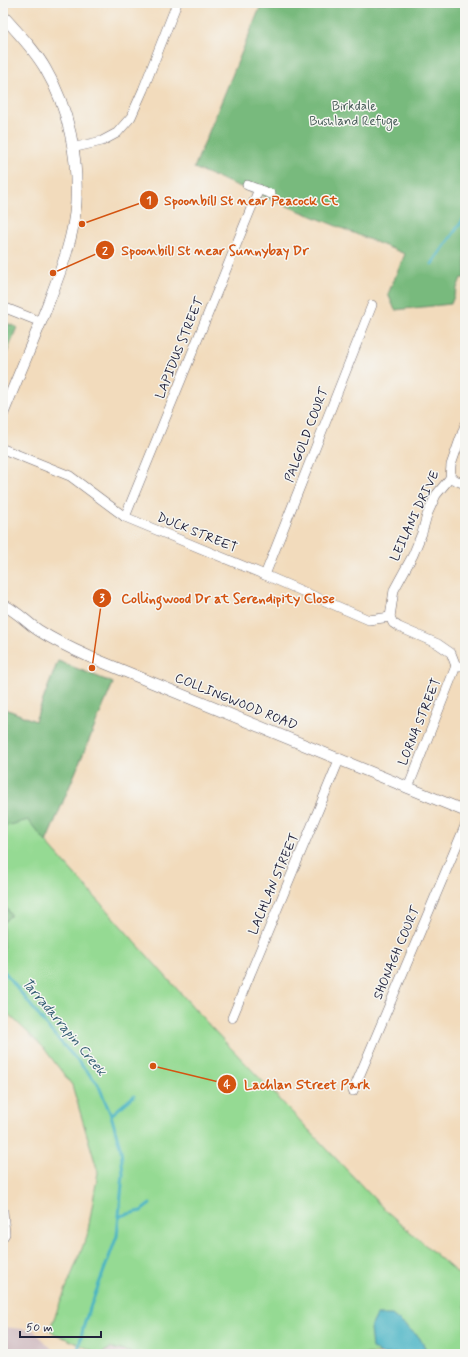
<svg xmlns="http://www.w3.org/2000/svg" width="468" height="1357" viewBox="0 0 468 1357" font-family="Mynerve,sans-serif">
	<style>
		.industrial { fill: #d2bec3 }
		.green { fill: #95da93; stroke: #5c7e67 }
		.forest { fill: #78ba7d; stroke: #4d6e5c }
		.water { fill: #47b3c4; stroke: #346a80 }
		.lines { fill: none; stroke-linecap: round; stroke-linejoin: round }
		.stream { stroke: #47b3c4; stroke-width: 3 }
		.minor-casing { stroke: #6b6368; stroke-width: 10 }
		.tertiary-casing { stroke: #6b6368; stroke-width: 12 }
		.minor { stroke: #fff; stroke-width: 9 }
		.tertiary { stroke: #fff; stroke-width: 11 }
		.rail { stroke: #22223b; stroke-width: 3 }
		.labels { text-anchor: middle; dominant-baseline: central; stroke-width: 3; stroke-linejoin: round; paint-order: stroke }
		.park-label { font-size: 13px; fill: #445955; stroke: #f6f6f2 }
		.street-label { font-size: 13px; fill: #22223b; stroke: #f6f6f2 }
		.water-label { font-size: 14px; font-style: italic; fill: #315c72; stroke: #f6f6f2 }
		.leader { fill: none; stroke: #d45411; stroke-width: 1.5 }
		.callout-dot { fill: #d45411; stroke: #f6f6f2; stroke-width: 1.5 }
		.mark-label { font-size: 12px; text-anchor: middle; font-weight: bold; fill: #fff }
		.callout-label { font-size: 14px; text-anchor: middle; font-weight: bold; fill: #d45411; stroke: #f6f6f2; stroke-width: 3; stroke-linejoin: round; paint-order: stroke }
	</style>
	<rect width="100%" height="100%" fill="#f6f6f2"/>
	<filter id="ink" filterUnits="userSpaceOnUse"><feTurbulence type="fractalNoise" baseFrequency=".025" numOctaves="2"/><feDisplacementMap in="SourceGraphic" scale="8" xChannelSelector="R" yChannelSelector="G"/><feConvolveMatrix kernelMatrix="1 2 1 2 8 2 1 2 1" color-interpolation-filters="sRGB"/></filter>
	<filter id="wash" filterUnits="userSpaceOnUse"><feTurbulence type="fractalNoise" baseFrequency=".012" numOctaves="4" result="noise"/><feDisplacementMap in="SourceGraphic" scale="16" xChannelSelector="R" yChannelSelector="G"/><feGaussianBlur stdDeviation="0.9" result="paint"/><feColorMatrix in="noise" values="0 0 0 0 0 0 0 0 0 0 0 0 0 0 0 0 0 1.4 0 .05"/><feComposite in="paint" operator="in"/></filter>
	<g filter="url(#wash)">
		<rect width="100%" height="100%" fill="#f2dbbc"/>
		<g class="industrial">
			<path d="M 3,1327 L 33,1330 L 53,1350 L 52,1354 L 3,1354 Z"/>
			<path d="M 111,1348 L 138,1354 L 100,1354 Z"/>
		</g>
		<path class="green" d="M 58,661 L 113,683 L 46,842 L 210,1026 L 383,1208 L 465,1280 L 465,1354 L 138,1354 L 111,1348 L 100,1354 L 49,1331 L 87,1236 L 98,1172 L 72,1085 L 43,1047 L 3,1009 L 3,708 L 35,721 Z"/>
		<g class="forest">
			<path d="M 262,3 L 465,3 L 465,278 L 461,278 L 451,304 L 395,310 L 388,294 L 405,254 L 194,168 Z"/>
			<path d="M 3,322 L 17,327 L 3,363 Z"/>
			<path d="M 58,661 L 113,683 L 46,842 L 28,820 L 3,827 L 3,708 L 35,721 Z"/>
			<path d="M 3,902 L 11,915 L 3,923 Z"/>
		</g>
		<path class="water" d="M 377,1315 L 392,1315 L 419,1337 L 426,1349 L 423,1354 L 381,1354 L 372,1348 L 370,1329 Z"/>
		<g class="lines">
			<g class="stream">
				<path d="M 432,264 L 465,217"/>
				<path d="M 3,970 L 51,1031 L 98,1084 L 111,1115 L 121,1150 L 123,1174 L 117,1236 L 85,1321 L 77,1354"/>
				<path d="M 111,1115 L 134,1096"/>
				<path d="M 120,1216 L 141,1211 L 150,1204"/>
			</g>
		</g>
	</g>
	<g filter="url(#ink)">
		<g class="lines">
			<defs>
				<g id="minor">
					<path d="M 72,148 L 102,141 L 117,133 L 131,117 L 143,90 L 177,3"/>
					<path d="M 247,185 L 271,194"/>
					<path d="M 3,307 L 41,322"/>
					<path d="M 3,449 L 70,476 L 125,517 L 265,575 L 369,620 L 390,617"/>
					<path d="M 450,478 L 465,484"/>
					<path d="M 125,517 L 259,189"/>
					<path d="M 265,575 L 372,305"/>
					<path d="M 390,617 L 394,590 L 413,555 L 422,533 L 427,515 L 436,495 L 450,478 L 451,465 L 465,425"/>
					<path d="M 390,617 L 393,623 L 399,627 L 438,644 L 451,653 L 456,666 L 465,666"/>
					<path d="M 408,788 L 456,666"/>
					<path d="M 232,1018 L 339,760"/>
					<path d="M 353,1091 L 465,826"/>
					<path d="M 3,1211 L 5,1234 L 3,1237"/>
				</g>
				<g id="tertiary">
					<path d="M 3,16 C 18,33 35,50 46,70 C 69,109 78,157 76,202 C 74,239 59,275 46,309 C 32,344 17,379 3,413"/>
					<path d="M 3,605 C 17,611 26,622 38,630 C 55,641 72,649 90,657 L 465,811"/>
				</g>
			</defs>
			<use href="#minor" class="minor-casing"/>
			<use href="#tertiary" class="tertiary-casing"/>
			<use href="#minor" class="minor"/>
			<use href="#tertiary" class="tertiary"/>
			<path class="rail" d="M 3,1352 L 18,1354"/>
		</g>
	</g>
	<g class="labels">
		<g class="park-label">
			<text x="354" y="106">Birkdale<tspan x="354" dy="15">Bushland Refuge</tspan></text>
		</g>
		<g class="street-label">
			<text transform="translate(180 348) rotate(-68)">LAPIDUS STREET</text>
			<text transform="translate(307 435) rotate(-69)">PALGOLD COURT</text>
			<text transform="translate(415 516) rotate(-65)">LEILANI DRIVE</text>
			<text transform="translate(197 533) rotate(22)">DUCK STREET</text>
			<text transform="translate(236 702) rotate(22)">COLLINGWOOD ROAD</text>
			<text transform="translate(420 722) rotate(-68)">LORNA STREET</text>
			<text transform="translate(274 884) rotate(-67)">LACHLAN STREET</text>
			<text transform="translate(397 953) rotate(-67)">SHONAGH COURT</text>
		</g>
		<g class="water-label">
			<text transform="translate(64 1027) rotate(50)">Tarradarrapin Creek</text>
		</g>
	</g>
	<path class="leader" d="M82 224L149 200M53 273L105 250M92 668L102 598M153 1066L227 1084"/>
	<g class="callout-dot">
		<circle cx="82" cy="224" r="4"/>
		<circle cx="53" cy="273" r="4"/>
		<circle cx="92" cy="668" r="4"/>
		<circle cx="153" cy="1066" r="4"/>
		<circle cx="149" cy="200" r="10"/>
		<circle cx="105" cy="250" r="10"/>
		<circle cx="102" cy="598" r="10"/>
		<circle cx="227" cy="1084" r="10"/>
	</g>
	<g class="mark-label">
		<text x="149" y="204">1</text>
		<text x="105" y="255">2</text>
		<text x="102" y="602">3</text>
		<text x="227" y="1088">4</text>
	</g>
	<g class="callout-label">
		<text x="251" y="205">Spoonbill St near Peacock Ct</text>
		<text x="215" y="255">Spoonbill St near Sunnybay Dr</text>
		<text x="228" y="603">Collingwood Dr at Serendipity Close</text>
		<text x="307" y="1089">Lachlan Street Park</text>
	</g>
	<rect width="468" height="1357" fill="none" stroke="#f6f6f2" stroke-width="16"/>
	<path d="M20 1331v6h81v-6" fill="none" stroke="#22223b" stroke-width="2"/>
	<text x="26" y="1331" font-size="12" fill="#22223b" stroke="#f6f6f2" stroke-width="3" paint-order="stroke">50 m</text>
</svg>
